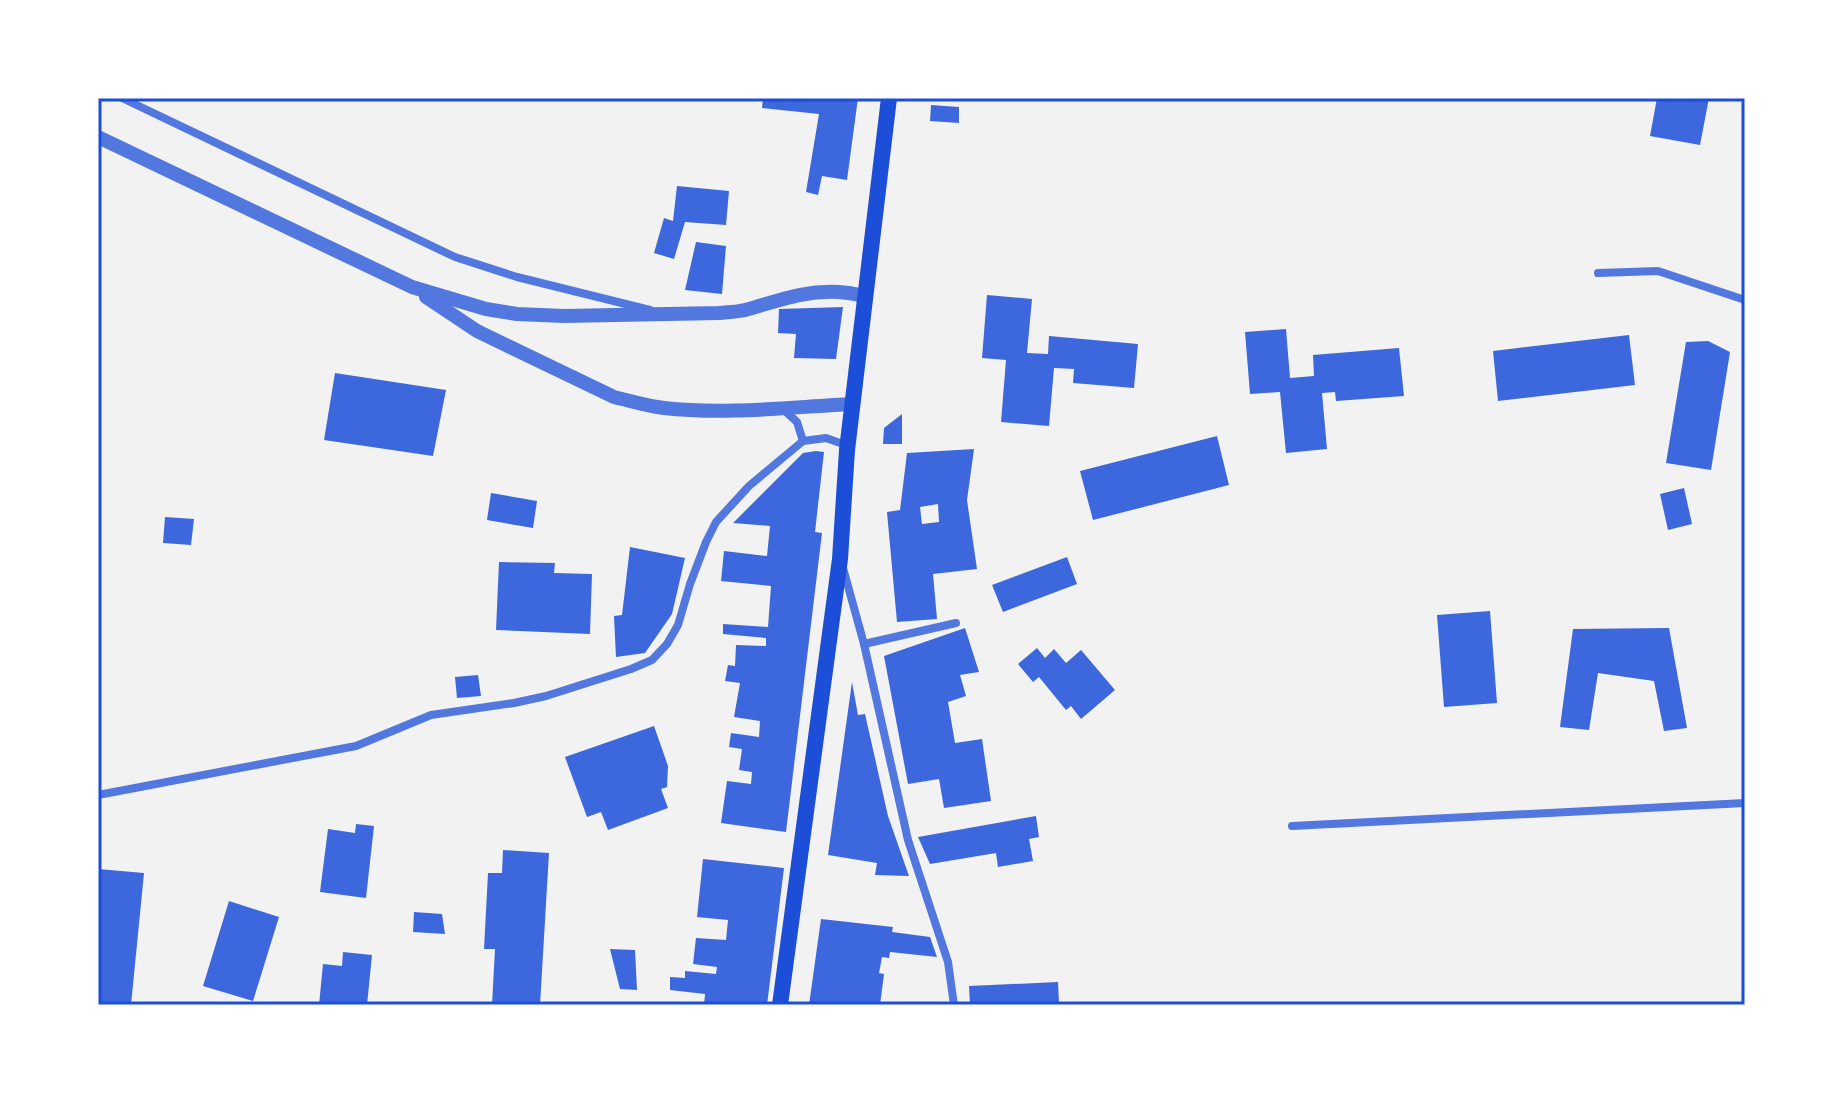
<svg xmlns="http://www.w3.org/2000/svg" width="1843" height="1103" viewBox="0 0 1843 1103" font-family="'Work Sans',sans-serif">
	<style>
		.building { fill: #3d67dc; fill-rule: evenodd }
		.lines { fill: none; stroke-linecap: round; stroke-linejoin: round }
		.minor { stroke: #5277de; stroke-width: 8 }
		.tertiary { stroke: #5277de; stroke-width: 14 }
		.secondary { stroke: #1d4ed8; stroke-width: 16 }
		.neatline { fill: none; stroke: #1d4ed8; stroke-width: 3 }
	</style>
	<rect width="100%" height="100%" fill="#f2f2f2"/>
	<g class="building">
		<path d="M 763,98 L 858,98 L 847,180 L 822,176 L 818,195 L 806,192 L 819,114 L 762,108 Z"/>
		<path d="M 1657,98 L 1709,98 L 1700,145 L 1650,136 Z"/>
		<path d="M 931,105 L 959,107 L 959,123 L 930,121 Z"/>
		<path d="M 677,186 L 729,191 L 726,225 L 685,222 L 674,259 L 654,253 L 664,218 L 673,221 Z"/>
		<path d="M 696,242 L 726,246 L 722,294 L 685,290 Z"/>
		<path d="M 987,295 L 1032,299 L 1027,353 L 1048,354 L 1049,336 L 1138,344 L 1134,388 L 1073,383 L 1074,369 L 1054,368 L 1049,426 L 1001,422 L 1006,360 L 982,358 Z"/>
		<path d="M 843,307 L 836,359 L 794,358 L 796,334 L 778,333 L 779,309 Z"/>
		<path d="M 1286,329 L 1290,378 L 1314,376 L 1313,355 L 1399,348 L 1404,396 L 1336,401 L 1335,392 L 1322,393 L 1327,449 L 1286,453 L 1280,392 L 1250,394 L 1245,332 Z"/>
		<path d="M 1629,335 L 1635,385 L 1498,401 L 1493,351 Z"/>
		<path d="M 1708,341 L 1730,352 L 1711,470 L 1666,463 L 1686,342 Z"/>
		<path d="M 335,373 L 446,390 L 433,456 L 324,440 Z"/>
		<path d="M 902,414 L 902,444 L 883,444 L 884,428 Z"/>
		<path d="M 1217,436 L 1229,485 L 1093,520 L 1080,471 Z"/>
		<path d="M 974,449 L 967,500 L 977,569 L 933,574 L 937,619 L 897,622 L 887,512 L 900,510 L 907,453 ZM 938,504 L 939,522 L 922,524 L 920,507 Z"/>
		<path d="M 816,451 L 824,452 L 815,532 L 822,533 L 786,832 L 721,823 L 727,781 L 751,784 L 752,772 L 739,770 L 742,749 L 729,747 L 731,733 L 759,737 L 760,721 L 734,717 L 740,683 L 725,681 L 728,665 L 735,666 L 736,645 L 766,646 L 766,638 L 723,634 L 723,624 L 768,627 L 771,586 L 721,581 L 724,551 L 767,556 L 770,526 L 733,523 L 803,453 Z"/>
		<path d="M 1684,488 L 1692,524 L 1668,530 L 1660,494 Z"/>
		<path d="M 491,493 L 537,501 L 533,528 L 487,520 Z"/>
		<path d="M 165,517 L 194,519 L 191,545 L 163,543 Z"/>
		<path d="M 630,547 L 685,558 L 672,614 L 645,653 L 616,657 L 614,616 L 622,615 Z"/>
		<path d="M 1067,557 L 1077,584 L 1003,612 L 992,585 Z"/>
		<path d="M 499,562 L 555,563 L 554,573 L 592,574 L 590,634 L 496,630 Z"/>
		<path d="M 1490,611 L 1497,703 L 1444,707 L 1437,615 Z"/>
		<path d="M 965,628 L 979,672 L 960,675 L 966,696 L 948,702 L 955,743 L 982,739 L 991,801 L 944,808 L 939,779 L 908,784 L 884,656 Z"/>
		<path d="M 1669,628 L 1687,728 L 1664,731 L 1654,681 L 1598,673 L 1589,730 L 1560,727 L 1573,629 Z"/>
		<path d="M 1037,648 L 1045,658 L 1054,649 L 1066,663 L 1081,650 L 1115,690 L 1081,719 L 1071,706 L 1066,710 L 1039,677 L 1033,682 L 1018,664 Z"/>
		<path d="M 478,675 L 481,696 L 457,698 L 455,677 Z"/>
		<path d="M 852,682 L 858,715 L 865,714 L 888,816 L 909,876 L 875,875 L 877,863 L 828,855 Z"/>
		<path d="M 654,726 L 668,766 L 667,787 L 661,789 L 668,808 L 608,830 L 601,812 L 587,817 L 565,757 Z"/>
		<path d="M 1036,816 L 1039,837 L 1029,839 L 1033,861 L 998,867 L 996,853 L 930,864 L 918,837 Z"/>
		<path d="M 356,824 L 374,826 L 366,898 L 320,892 L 328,829 L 355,833 Z"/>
		<path d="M 503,850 L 549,853 L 540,1005 L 492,1005 L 495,949 L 484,949 L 488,873 L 502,873 Z"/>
		<path d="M 703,859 L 784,868 L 767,1005 L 704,1005 L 705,994 L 670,990 L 670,977 L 685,978 L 685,971 L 716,974 L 717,967 L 693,964 L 696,938 L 726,940 L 728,920 L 697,917 Z"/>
		<path d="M 98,869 L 144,873 L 131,1005 L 98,1005 Z"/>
		<path d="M 229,901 L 279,917 L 253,1001 L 203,986 Z"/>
		<path d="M 414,912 L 442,914 L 445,934 L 413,932 Z"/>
		<path d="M 821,919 L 893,927 L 892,932 L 930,937 L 937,957 L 890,952 L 889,958 L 882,957 L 879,973 L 884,974 L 880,1005 L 809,1005 Z"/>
		<path d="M 610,949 L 635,950 L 637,990 L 620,989 Z"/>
		<path d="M 343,952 L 372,955 L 367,1005 L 319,1005 L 323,964 L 342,966 Z"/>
		<path d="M 1058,982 L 1059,1004 L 970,1005 L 969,986 Z"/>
	</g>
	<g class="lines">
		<g class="minor">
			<path d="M 122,98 L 455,257 L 517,277 L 650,310"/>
			<path d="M 1598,273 L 1658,271 L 1745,300"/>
			<path d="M 784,410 L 797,422 L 803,441"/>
			<path d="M 843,568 L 864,644 L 908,840 L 948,962 L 954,1005"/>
			<path d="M 864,644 L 956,623"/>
			<path d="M 98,795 L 356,746 L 431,715 L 514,703 L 546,696 L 631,669 L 652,660 L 667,644 L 678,625 L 690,584 L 706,542 L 716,522 L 749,486 L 803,441 L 826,438 L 843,444 L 847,450"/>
			<path d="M 1292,826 L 1745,803"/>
		</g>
		<g class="tertiary">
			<path d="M 98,137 L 412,287 L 486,309 L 517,314 L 564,316 L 719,313 C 728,312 736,312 745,310 C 778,301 803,290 839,292 C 848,293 856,293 864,297"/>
			<path d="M 426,297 L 477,331 L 614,397 C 631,401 647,406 664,408 C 726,415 790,407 853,404"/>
		</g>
		<path class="secondary" d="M 780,1005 L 840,559 L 847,450 L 889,98"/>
	</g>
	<rect width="1843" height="1103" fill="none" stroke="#ffffff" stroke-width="200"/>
	<rect x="100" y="100" width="1643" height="903" class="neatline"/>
</svg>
